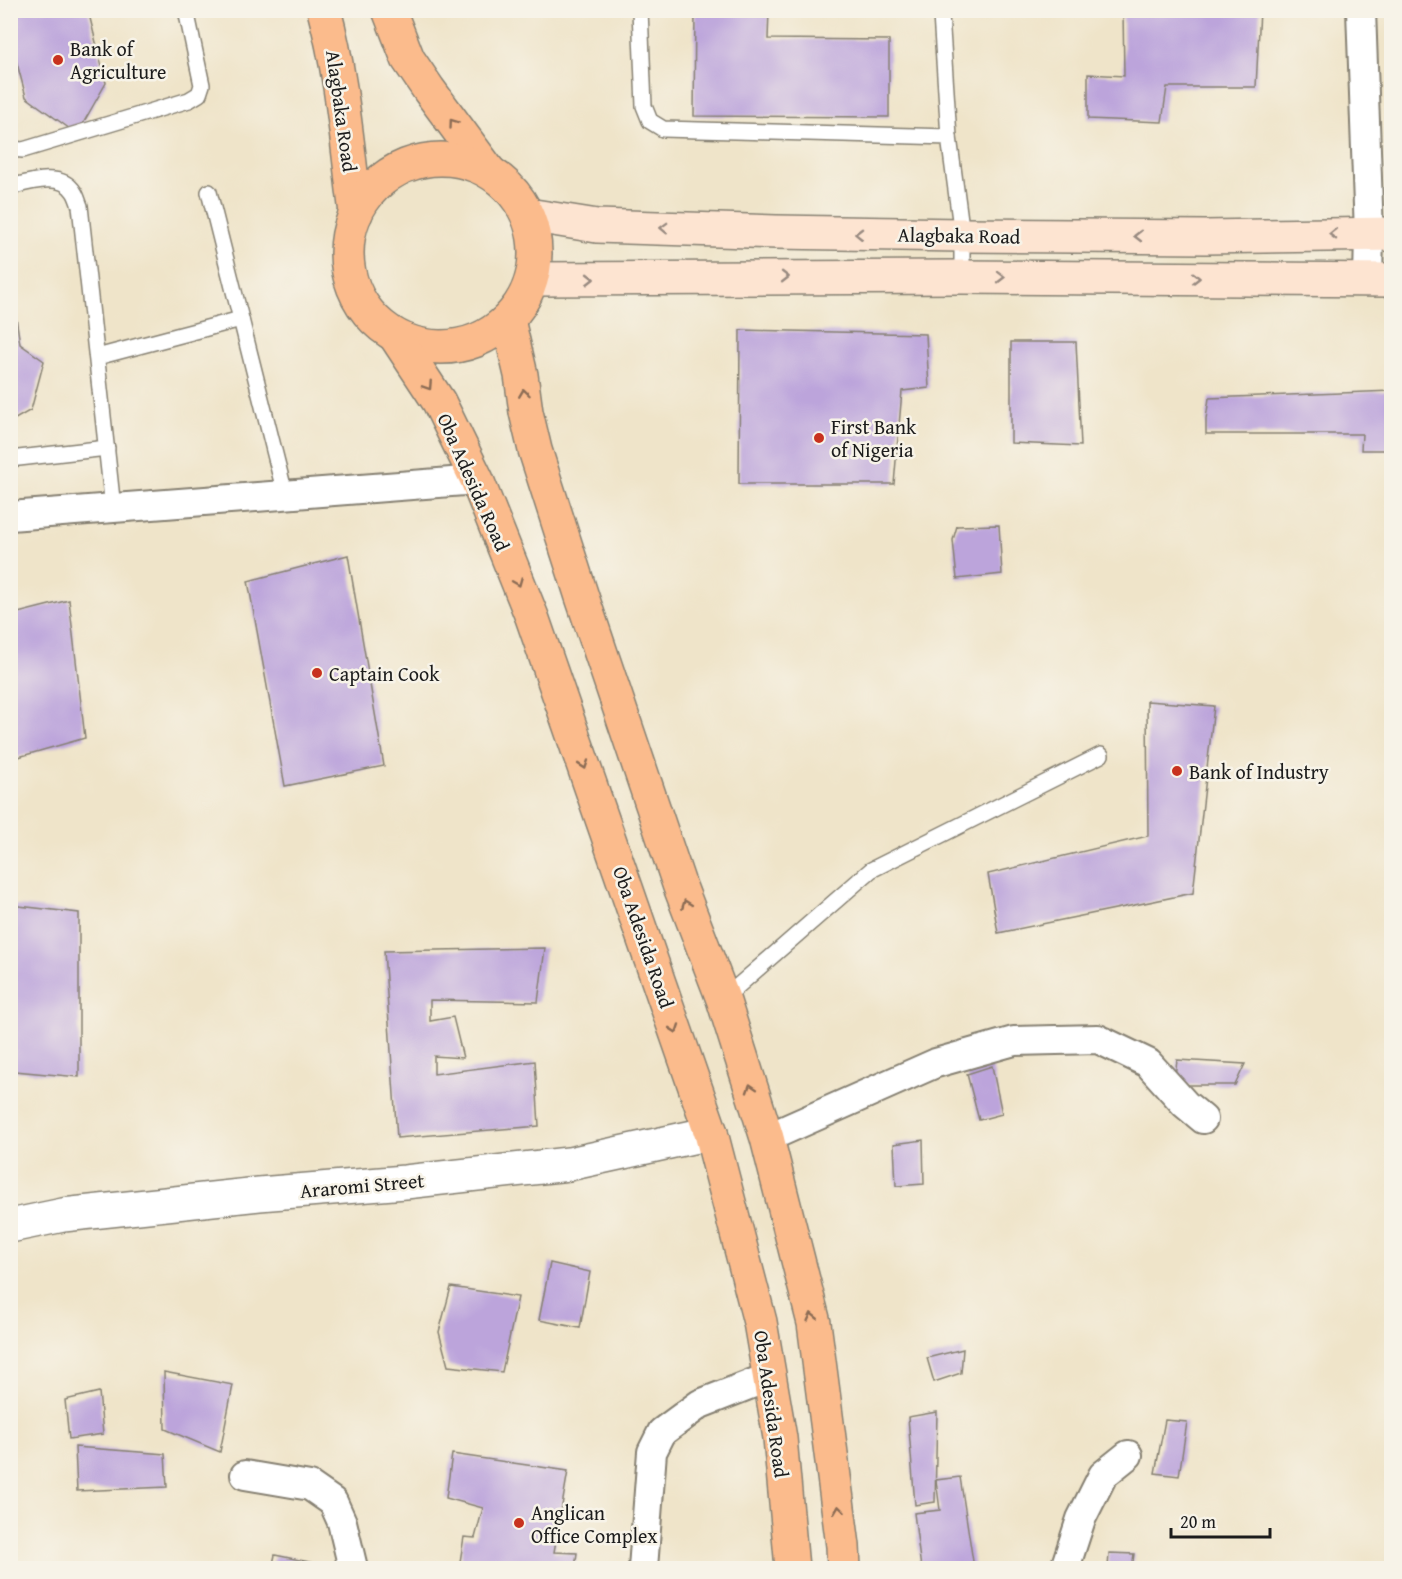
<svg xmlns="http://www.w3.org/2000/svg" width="1402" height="1579" viewBox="0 0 1402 1579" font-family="'Gentium Book Plus',serif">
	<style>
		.building { fill: #bca4db }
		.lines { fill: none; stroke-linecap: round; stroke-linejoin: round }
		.service-casing { stroke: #868072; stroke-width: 18 }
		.minor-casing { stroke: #868072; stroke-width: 32 }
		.tertiary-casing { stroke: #868072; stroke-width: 36 }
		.secondary-casing { stroke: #868072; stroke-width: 36 }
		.primary-casing { stroke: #868072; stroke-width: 36 }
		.service { stroke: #fff; stroke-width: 15 }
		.minor { stroke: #fff; stroke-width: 28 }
		.tertiary { stroke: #fff; stroke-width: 33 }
		.secondary { stroke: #fde4d1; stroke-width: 33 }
		.primary { stroke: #fbbb8c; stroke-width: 33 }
		.oneway { stroke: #8c6c54 }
		.oneway2 { stroke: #988a80 }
		.poi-dot { fill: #c8321e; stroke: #f7f3e8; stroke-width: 2 }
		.labels { text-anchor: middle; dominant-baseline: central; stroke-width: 5; stroke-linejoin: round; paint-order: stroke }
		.poi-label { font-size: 20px; fill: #1c1c1c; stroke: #f7f3e8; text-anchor: start }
		.street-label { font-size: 20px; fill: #1c1c1c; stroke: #f7f3e8 }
	</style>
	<rect width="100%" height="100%" fill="#f7f3e8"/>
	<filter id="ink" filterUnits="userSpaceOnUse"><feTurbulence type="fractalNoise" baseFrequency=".0167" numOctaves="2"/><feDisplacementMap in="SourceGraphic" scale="12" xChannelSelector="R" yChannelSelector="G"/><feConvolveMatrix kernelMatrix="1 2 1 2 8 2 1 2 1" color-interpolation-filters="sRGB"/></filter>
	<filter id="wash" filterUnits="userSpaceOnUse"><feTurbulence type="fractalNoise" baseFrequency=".008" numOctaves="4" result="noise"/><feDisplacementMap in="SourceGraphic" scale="24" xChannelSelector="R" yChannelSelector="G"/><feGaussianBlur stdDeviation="1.35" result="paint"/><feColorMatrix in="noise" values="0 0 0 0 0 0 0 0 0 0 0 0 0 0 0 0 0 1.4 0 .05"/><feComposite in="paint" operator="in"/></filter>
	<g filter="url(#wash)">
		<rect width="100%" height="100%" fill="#efe4c9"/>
		<g id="blocks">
			<g class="building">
				<path d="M 10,10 L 88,10 L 106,83 L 77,134 L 26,97 L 10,37 Z"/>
				<path d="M 695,10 L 769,10 L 768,39 L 889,40 L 889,117 L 694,116 Z"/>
				<path d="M 1123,10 L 1260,10 L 1256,87 L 1167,87 L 1162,122 L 1088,119 L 1088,74 L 1124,76 Z"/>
				<path d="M 12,290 L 20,344 L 44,361 L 31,410 L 10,422 L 10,291 Z"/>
				<path d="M 740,330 L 926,334 L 929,388 L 902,391 L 894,484 L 739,484 Z"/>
				<path d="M 1011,342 L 1076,342 L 1081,446 L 1011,443 Z"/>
				<path d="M 1392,391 L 1392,450 L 1361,450 L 1362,434 L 1206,434 L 1206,419 L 1209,398 Z"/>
				<path d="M 999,525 L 1002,574 L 957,579 L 953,540 L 957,526 Z"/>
				<path d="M 348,555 L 384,766 L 285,786 L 248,581 Z"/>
				<path d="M 69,600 L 85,738 L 15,758 L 10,718 L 10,615 Z"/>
				<path d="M 1147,701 L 1214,706 L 1193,893 L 998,933 L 988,874 L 1148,836 Z"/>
				<path d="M 10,905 L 79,913 L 79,1077 L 15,1071 L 10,1006 Z"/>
				<path d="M 545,948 L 538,1002 L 430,1000 L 430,1021 L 453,1017 L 463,1058 L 434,1056 L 434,1074 L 535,1061 L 539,1126 L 397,1138 L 384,951 Z"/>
				<path d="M 1177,1060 L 1245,1064 L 1235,1085 L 1174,1085 Z"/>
				<path d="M 992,1066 L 1002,1114 L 979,1120 L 967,1074 Z"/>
				<path d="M 923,1140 L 924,1184 L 896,1186 L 894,1144 Z"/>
				<path d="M 550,1263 L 590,1272 L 580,1328 L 539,1320 Z"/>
				<path d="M 451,1287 L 518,1297 L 502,1372 L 448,1366 L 439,1332 Z"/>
				<path d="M 963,1349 L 961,1373 L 934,1382 L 927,1358 Z"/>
				<path d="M 164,1372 L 233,1385 L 220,1452 L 165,1429 Z"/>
				<path d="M 99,1392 L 103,1434 L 69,1439 L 65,1400 Z"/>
				<path d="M 937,1412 L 935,1502 L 915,1505 L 908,1417 Z"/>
				<path d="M 1165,1420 L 1187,1422 L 1179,1476 L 1155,1473 Z"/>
				<path d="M 75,1447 L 165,1454 L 167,1487 L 77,1491 Z"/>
				<path d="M 452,1454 L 568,1471 L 554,1552 L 577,1553 L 575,1568 L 459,1568 L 464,1537 L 475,1538 L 483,1508 L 446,1498 Z"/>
				<path d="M 960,1477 L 974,1568 L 921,1568 L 914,1513 L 940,1510 L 936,1480 Z"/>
				<path d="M 1109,1553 L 1134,1554 L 1132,1568 L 1108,1568 Z"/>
				<path d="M 275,1555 L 315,1563 L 315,1568 L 272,1568 Z"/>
			</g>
		</g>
	</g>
	<g filter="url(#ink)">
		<use href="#blocks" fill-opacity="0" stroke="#868072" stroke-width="1.5"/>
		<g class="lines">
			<defs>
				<g id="service">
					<path d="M 640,10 L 644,106 L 650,121 L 663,129 L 949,137"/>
					<path d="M 939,10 L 941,15 L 949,137 L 962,235 L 962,277"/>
					<path d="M 10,149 L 23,150 L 189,100 L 199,94 L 202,85 L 186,10"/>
					<path d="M 10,187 C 29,182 62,171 74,192 C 77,196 78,202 80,206 L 113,508"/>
					<path d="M 209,192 L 285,494"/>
					<path d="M 97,357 L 241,319"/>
					<path d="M 10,459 L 107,448"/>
					<path d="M 723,999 L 871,870 L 1101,755"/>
				</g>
				<g id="minor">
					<path d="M 1361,10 L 1369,234 L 1368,280"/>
					<path d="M 10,516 L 477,480"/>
					<path d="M 767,1138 L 936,1063 L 1014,1041 L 1098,1039 L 1148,1063 L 1185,1104 L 1203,1119"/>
					<path d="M 245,1475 L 310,1486 L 333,1502 L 342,1522 L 353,1568"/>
					<path d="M 643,1568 L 652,1452 L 662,1432 L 700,1404 L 769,1377"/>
					<path d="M 1065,1568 L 1081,1519 L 1103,1475 L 1128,1455"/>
				</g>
				<path id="tertiary" d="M 10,1226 L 63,1215 L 259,1194 L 405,1182 L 569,1164 L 711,1133"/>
				<g id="secondary">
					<path d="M 528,215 L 597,226 L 776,232 L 962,235 L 1206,237 L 1392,234"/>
					<path d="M 532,279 L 962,277 L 1392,280"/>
				</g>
				<g id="primary">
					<path d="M 324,10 C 342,76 347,145 356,213"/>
					<path d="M 389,10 L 408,59 L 429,90 L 488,170"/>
					<circle cx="441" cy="253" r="94"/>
					<path d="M 508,320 L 521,375 L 526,412 L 535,450 L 582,597 L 679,884 L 723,999 L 767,1138 L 814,1323 L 843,1546 L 844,1568"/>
					<path d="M 396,337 L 439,402 L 477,480 L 532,617 L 711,1133 L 760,1322 L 780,1438 L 792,1568"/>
				</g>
			</defs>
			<use href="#service" class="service-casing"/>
			<use href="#minor" class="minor-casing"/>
			<use href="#tertiary" class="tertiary-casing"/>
			<use href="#secondary" class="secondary-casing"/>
			<use href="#primary" class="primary-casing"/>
			<use href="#service" class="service"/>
			<use href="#minor" class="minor"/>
			<use href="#tertiary" class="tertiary"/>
			<use href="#secondary" class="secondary"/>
			<use href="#primary" class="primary"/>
		</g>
		<defs><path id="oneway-chevron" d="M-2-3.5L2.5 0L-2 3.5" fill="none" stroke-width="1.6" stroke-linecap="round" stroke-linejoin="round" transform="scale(1.5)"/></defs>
		<g class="oneway">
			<use href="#oneway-chevron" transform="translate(453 123) rotate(-126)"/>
			<use href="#oneway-chevron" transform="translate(428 386) rotate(57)"/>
			<use href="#oneway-chevron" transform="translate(524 393) rotate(-98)"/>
			<use href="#oneway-chevron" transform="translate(518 582) rotate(68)"/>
			<use href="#oneway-chevron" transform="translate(584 765) rotate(71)"/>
			<use href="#oneway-chevron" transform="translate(686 904) rotate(-111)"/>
			<use href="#oneway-chevron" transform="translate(675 1029) rotate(71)"/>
			<use href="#oneway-chevron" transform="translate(751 1088) rotate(-108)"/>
			<use href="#oneway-chevron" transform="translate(812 1317) rotate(-103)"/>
			<use href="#oneway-chevron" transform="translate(839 1510) rotate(-98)"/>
		</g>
		<g class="oneway2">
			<use href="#oneway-chevron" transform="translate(664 228) rotate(-178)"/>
			<use href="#oneway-chevron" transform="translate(859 234) rotate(-179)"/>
			<use href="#oneway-chevron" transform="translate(1333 234) rotate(179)"/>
			<use href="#oneway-chevron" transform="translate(1138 236) rotate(-180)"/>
			<use href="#oneway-chevron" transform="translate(785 277)"/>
			<use href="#oneway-chevron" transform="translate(1001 277)"/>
			<use href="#oneway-chevron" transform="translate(1196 278) rotate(1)"/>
			<use href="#oneway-chevron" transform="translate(590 279)"/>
		</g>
	</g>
	<g class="poi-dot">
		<circle cx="58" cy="60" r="6"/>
		<circle cx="819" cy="438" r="6"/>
		<circle cx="317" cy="673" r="6"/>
		<circle cx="1177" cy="771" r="6"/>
		<circle cx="519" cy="1523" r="6"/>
	</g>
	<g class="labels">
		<g class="poi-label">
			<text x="70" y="48">Bank of<tspan x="70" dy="23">Agriculture</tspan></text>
			<text x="831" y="426">First Bank<tspan x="831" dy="23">of Nigeria</tspan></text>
			<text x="329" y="673">Captain Cook</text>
			<text x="1189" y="771">Bank of Industry</text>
			<text x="531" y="1512">Anglican<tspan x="531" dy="23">Office Complex</tspan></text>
		</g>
		<g class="street-label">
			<text transform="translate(342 111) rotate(82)">Alagbaka Road</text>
			<text transform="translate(959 235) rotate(1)">Alagbaka Road</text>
			<text transform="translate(474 482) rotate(66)">Oba Adesida Road</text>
			<text transform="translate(644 937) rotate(71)">Oba Adesida Road</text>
			<text transform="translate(362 1185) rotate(-5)">Araromi Street</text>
			<text transform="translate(772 1404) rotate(82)">Oba Adesida Road</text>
		</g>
	</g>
	<rect width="1402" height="1579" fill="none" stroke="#f7f3e8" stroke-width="36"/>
	<path d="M1171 1528v9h99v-9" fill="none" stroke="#1c1c1c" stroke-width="3"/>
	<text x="1180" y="1528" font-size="18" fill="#1c1c1c" stroke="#f7f3e8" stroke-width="4.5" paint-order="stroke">20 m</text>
</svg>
